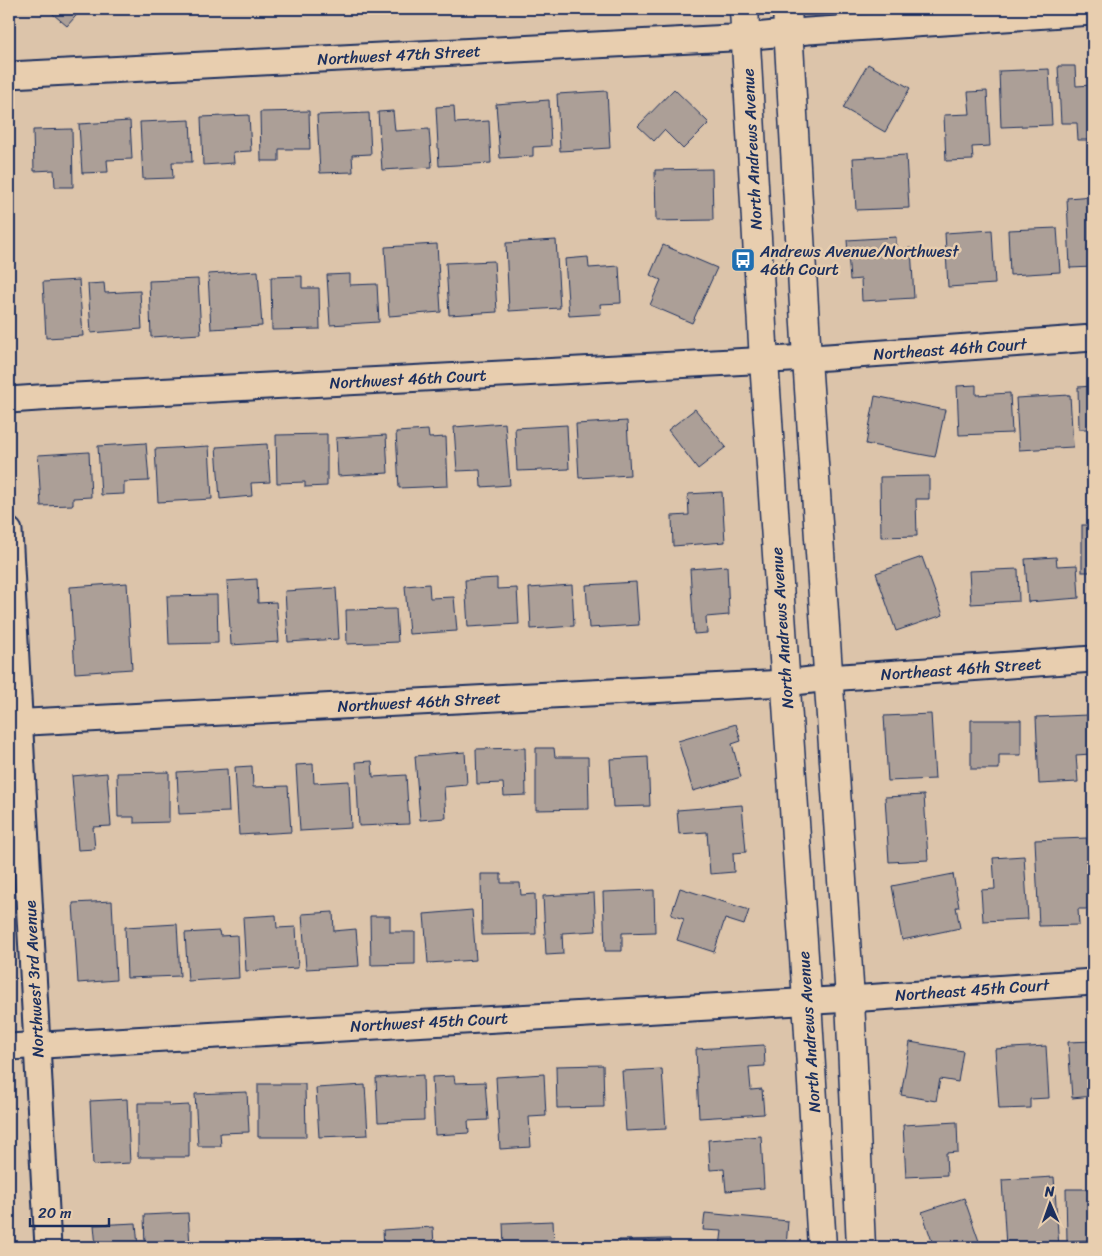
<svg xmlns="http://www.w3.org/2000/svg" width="1102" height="1256" viewBox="0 0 1102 1256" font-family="Sriracha,sans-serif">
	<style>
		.building { fill: #ac9f97; stroke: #1b2f5e }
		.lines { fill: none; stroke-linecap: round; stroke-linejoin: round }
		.minor-casing { stroke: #1b2f5e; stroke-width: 29 }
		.secondary-casing { stroke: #1b2f5e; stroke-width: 31 }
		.minor { stroke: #e8ceaf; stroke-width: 25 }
		.secondary { stroke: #e8ceaf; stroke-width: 28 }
		.labels { text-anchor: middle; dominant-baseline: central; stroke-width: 5; stroke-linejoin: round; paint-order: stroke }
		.street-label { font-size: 16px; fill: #1b2f5e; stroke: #e8ceaf }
		.poi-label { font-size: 16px; fill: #1b2f5e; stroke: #e8ceaf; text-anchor: start }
	</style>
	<rect width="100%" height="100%" fill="#dcc4aa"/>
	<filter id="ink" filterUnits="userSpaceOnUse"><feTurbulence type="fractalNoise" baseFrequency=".02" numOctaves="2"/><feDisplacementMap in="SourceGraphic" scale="10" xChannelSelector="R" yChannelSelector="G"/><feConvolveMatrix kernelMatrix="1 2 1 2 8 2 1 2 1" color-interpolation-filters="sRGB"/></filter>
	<g filter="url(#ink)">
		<g class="building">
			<path d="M 47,9 L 82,9 L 67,26 Z"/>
			<rect x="132" y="9" width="50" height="2"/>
			<path d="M 868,64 L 910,88 L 885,132 L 843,108 Z"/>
			<path d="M 1058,66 L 1075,66 L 1076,86 L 1093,85 L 1093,140 L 1078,140 L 1077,123 L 1061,123 Z"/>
			<path d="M 1049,69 L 1052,125 L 1001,127 L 999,71 Z"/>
			<path d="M 674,89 L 709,123 L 683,149 L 664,130 L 654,141 L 638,126 Z"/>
			<path d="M 607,91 L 610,148 L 560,151 L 557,94 Z"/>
			<path d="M 987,91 L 990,146 L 972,147 L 973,160 L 946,161 L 944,115 L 970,114 L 968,92 Z"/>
			<path d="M 549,100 L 551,146 L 533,147 L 533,156 L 500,158 L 496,104 Z"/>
			<path d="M 454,106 L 455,123 L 489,121 L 491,163 L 439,166 L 436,107 Z"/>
			<path d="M 309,111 L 310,149 L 279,149 L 279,161 L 261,161 L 260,112 Z"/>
			<path d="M 393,111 L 395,131 L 429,129 L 432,167 L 382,170 L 378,112 Z"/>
			<path d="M 369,113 L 371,154 L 352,155 L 353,172 L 320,173 L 317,115 Z"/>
			<path d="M 249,115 L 251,151 L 233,152 L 234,163 L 203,165 L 201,117 Z"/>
			<path d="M 190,120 L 192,162 L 172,162 L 173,178 L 143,179 L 140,122 Z"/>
			<path d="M 130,121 L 132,159 L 107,160 L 108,172 L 82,173 L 79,124 Z"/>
			<path d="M 72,129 L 73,187 L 55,187 L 54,170 L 34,171 L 33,130 Z"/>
			<path d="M 906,155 L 909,208 L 856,210 L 853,158 Z"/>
			<path d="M 712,169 L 713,220 L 656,221 L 655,170 Z"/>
			<path d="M 1093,196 L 1093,267 L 1070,268 L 1067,198 Z"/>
			<path d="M 1057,228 L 1060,272 L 1010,275 L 1008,230 Z"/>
			<path d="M 992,230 L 995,284 L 948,287 L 945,233 Z"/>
			<path d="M 896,237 L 896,249 L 911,248 L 914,298 L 862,301 L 861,279 L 850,280 L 847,240 Z"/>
			<path d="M 556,240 L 560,308 L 509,311 L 506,243 Z"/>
			<path d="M 437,244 L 441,312 L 389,316 L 385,247 Z"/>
			<path d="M 663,245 L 717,268 L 692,323 L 650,305 L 661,280 L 650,275 Z"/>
			<path d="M 588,257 L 589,268 L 619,266 L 621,303 L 600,304 L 601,314 L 569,316 L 565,259 Z"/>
			<path d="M 494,261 L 497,312 L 449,315 L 446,263 Z"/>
			<path d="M 258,271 L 262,326 L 211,329 L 208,274 Z"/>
			<path d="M 350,274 L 350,285 L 377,284 L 379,322 L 330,325 L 327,275 Z"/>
			<path d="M 302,276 L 302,288 L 319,288 L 320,329 L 272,330 L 271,277 Z"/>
			<path d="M 198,279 L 201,334 L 151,337 L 149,281 Z"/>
			<path d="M 79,280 L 83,336 L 46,338 L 43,282 Z"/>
			<path d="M 104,283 L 105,293 L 140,291 L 142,329 L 91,333 L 88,284 Z"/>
			<path d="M 976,385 L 976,395 L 1010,393 L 1012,433 L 959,435 L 957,386 Z"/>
			<path d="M 1093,386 L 1093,429 L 1079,429 L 1078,387 Z"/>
			<path d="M 1070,395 L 1073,447 L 1019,450 L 1016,398 Z"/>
			<path d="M 875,396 L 945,410 L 935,457 L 866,444 Z"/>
			<path d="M 695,409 L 726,447 L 698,469 L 668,430 Z"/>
			<path d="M 627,421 L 630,475 L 579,478 L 576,424 Z"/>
			<path d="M 505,423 L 510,485 L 481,487 L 480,470 L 457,471 L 454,427 Z"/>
			<path d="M 567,425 L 569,469 L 517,471 L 515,428 Z"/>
			<path d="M 428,430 L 429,438 L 446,437 L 448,486 L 399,488 L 396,432 Z"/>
			<path d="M 327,434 L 327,486 L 305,487 L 305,482 L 277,483 L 276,435 Z"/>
			<path d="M 386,435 L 388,473 L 338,476 L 336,438 Z"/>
			<path d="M 146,443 L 149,481 L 124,482 L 124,494 L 101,495 L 98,446 Z"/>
			<path d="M 267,444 L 270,482 L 251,483 L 252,496 L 220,499 L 216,447 Z"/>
			<path d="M 209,446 L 212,499 L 158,502 L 155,449 Z"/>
			<path d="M 89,452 L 91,497 L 73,498 L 73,505 L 41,506 L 38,455 Z"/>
			<path d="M 929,476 L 929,499 L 916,499 L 917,536 L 881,537 L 880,477 Z"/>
			<path d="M 722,492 L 725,542 L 673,546 L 672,516 L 689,515 L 688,494 Z"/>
			<rect x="1082" y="525" width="11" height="47"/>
			<path d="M 922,557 L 943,615 L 896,631 L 876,573 Z"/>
			<path d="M 1056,557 L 1057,566 L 1077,565 L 1079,598 L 1028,602 L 1025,559 Z"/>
			<path d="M 727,566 L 729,615 L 706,617 L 707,633 L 694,634 L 690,569 Z"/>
			<path d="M 1018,569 L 1019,601 L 971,604 L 969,571 Z"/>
			<path d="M 497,578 L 497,589 L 517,588 L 519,624 L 468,627 L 465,580 Z"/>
			<path d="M 257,579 L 258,603 L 276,602 L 279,642 L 231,645 L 227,581 Z"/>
			<path d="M 636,582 L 639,625 L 589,628 L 586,585 Z"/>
			<path d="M 127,583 L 132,669 L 75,673 L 70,587 Z"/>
			<path d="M 429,584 L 430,598 L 454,597 L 457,631 L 409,634 L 405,586 Z"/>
			<path d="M 572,585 L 574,626 L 531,629 L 529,588 Z"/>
			<path d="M 336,588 L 339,639 L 288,642 L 285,591 Z"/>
			<path d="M 217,595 L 218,643 L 169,644 L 167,596 Z"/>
			<path d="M 396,609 L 398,642 L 347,644 L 346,610 Z"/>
			<path d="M 931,714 L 935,779 L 888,781 L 884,716 Z"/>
			<path d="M 1089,715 L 1091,754 L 1076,755 L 1078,782 L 1039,784 L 1036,717 Z"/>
			<path d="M 971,720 L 1021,720 L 1021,755 L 999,755 L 999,769 L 971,769 Z"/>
			<path d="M 736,724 L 741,741 L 732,744 L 741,777 L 693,791 L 678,741 Z"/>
			<path d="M 525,748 L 526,795 L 504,796 L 503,783 L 477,784 L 476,749 Z"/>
			<path d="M 536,748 L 554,748 L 555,757 L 588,757 L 589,809 L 536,810 Z"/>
			<path d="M 465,752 L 467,785 L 444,787 L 446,818 L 420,820 L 415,756 Z"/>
			<path d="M 648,757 L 650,806 L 613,807 L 610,759 Z"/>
			<path d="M 372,761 L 373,777 L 406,775 L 409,824 L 359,826 L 356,762 Z"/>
			<path d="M 313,764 L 314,783 L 349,781 L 351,828 L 300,831 L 296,765 Z"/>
			<path d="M 252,766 L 253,787 L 288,786 L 291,832 L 239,835 L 235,767 Z"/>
			<path d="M 227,769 L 229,812 L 179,814 L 177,772 Z"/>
			<path d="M 169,772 L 169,822 L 134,823 L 134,817 L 118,817 L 117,773 Z"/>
			<path d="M 107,773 L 111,826 L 93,827 L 95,849 L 78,850 L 72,776 Z"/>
			<path d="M 924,795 L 928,860 L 889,862 L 885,797 Z"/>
			<path d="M 742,805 L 746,852 L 733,853 L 734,872 L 710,874 L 707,832 L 679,834 L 677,810 Z"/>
			<path d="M 1087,838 L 1090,909 L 1078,909 L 1079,925 L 1039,926 L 1035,840 Z"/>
			<path d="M 1024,856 L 1028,919 L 983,921 L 981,890 L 995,889 L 993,858 Z"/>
			<path d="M 481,874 L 501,874 L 501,883 L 520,883 L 521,895 L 535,894 L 536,934 L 482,935 Z"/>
			<path d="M 953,874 L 959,907 L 956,907 L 960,928 L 902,940 L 892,886 Z"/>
			<path d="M 680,888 L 749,910 L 744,925 L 725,919 L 714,952 L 677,940 L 684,919 L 671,915 Z"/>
			<path d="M 654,890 L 655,932 L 622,933 L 622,951 L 605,951 L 603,892 Z"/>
			<path d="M 594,893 L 596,931 L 562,933 L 563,954 L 546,955 L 543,896 Z"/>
			<path d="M 112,901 L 116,980 L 78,983 L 73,903 Z"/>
			<path d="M 472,910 L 476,960 L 428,963 L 424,914 Z"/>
			<path d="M 333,912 L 334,931 L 356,929 L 359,966 L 306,969 L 302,914 Z"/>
			<path d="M 276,915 L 277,928 L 296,927 L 298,968 L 246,971 L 243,917 Z"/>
			<path d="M 370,916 L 390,916 L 390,932 L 415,932 L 415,964 L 371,965 Z"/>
			<path d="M 177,924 L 180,976 L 127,978 L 125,927 Z"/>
			<path d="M 219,931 L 220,936 L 237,935 L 239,978 L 188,981 L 185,933 Z"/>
			<path d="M 1093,1041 L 1093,1096 L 1072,1098 L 1068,1042 Z"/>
			<path d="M 910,1042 L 963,1051 L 958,1082 L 940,1079 L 936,1101 L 901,1095 Z"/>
			<path d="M 764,1045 L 765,1066 L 749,1067 L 751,1090 L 762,1089 L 764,1114 L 699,1118 L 696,1049 Z"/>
			<path d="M 1046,1046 L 1049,1098 L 1030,1099 L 1030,1108 L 999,1109 L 995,1049 Z"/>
			<path d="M 603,1065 L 604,1107 L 557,1108 L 556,1066 Z"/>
			<path d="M 662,1069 L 666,1129 L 626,1131 L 622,1071 Z"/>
			<path d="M 544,1074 L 546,1116 L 529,1117 L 531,1147 L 500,1149 L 496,1077 Z"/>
			<path d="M 423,1075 L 424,1120 L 378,1122 L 376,1078 Z"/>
			<path d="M 454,1076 L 455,1083 L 485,1082 L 488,1120 L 468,1121 L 469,1133 L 435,1135 L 432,1077 Z"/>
			<path d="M 258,1084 L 305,1084 L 306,1137 L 258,1137 Z"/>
			<path d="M 365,1085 L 368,1135 L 319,1137 L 316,1088 Z"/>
			<path d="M 247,1092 L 249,1132 L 220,1133 L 221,1146 L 198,1146 L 195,1094 Z"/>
			<path d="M 127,1099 L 130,1163 L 93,1165 L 90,1101 Z"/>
			<path d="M 138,1103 L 169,1103 L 169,1106 L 189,1105 L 189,1157 L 138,1157 Z"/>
			<path d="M 957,1122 L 958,1152 L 946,1153 L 947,1175 L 906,1177 L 903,1125 Z"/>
			<path d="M 761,1136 L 764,1188 L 726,1191 L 724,1169 L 710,1170 L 708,1140 Z"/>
			<path d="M 1054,1177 L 1059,1247 L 1006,1247 L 1002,1180 Z"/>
			<path d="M 1066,1189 L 1093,1189 L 1093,1240 L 1067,1241 Z"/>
			<path d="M 964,1198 L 981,1247 L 934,1247 L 922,1212 Z"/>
			<path d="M 188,1213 L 190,1247 L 145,1247 L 144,1215 Z"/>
			<path d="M 705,1213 L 788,1221 L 786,1247 L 720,1247 L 722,1231 L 703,1230 Z"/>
			<path d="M 553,1221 L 554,1247 L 504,1247 L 503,1223 Z"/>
			<path d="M 136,1223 L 138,1247 L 96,1247 L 94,1225 Z"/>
			<path d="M 433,1227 L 434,1247 L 384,1247 L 383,1230 Z"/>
			<path d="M 670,1239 L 670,1247 L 619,1247 L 619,1240 Z"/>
			<path d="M 316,1240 L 317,1247 L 263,1247 L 263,1243 Z"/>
			<path d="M 610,1242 L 610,1247 L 560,1247 L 560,1245 Z"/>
		</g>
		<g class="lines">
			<defs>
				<g id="minor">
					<path d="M 9,75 L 731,38 L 808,31 L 1093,12"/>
					<path d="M 9,400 L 38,398 L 828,357 L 1093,338"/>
					<path d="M 9,531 L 48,1247"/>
					<path d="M 9,723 L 785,683 L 829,678 L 1093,659"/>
					<path d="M 9,1047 L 850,999 L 1093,982"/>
				</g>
				<g id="secondary">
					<path d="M 744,9 L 764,361 L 807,1001 L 822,1247"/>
					<path d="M 787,9 L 807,359 L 850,999 L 861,1247"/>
				</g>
			</defs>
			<use href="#minor" class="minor-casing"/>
			<use href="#secondary" class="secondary-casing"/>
			<use href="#minor" class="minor"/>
			<use href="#secondary" class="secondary"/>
		</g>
	</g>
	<defs>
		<symbol id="bus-square" viewBox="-11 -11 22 22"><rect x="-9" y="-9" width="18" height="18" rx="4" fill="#1f6fb2" stroke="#e8ceaf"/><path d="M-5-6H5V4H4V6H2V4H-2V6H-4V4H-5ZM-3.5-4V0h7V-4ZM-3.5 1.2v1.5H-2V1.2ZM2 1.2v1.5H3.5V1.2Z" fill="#fff"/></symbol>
	</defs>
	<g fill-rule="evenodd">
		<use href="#bus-square" x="729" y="246" width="28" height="28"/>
	</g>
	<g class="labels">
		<g class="street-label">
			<text transform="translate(399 55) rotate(-3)">Northwest 47th Street</text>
			<text transform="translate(752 149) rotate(-93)">North Andrews Avenue</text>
			<text transform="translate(950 349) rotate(-4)">Northeast 46th Court</text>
			<text transform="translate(408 379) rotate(-3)">Northwest 46th Court</text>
			<text transform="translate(782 628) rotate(-94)">North Andrews Avenue</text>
			<text transform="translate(961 669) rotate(-4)">Northeast 46th Street</text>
			<text transform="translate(419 702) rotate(-3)">Northwest 46th Street</text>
			<text transform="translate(34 979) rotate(-93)">Northwest 3rd Avenue</text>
			<text transform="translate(972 990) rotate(-4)">Northeast 45th Court</text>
			<text transform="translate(429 1022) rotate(-3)">Northwest 45th Court</text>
			<text transform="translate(809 1032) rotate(-94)">North Andrews Avenue</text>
		</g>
		<g class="poi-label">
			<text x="760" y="251">Andrews Avenue/Northwest<tspan x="760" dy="18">46th Court</tspan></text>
		</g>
	</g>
	<rect width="1102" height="1256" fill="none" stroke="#e8ceaf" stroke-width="30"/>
	<rect x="15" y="15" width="1072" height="1226" fill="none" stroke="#1b2f5e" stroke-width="2" filter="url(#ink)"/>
	<g transform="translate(1050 1204) rotate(358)" stroke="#e8ceaf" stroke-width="4" paint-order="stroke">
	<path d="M0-4L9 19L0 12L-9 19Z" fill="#1b2f5e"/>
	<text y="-8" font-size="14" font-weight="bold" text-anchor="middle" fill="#1b2f5e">N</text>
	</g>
	<path d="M30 1218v8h79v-8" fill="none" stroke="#1b2f5e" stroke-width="2.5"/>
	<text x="38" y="1218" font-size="15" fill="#1b2f5e" stroke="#e8ceaf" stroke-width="4" paint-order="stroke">20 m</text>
</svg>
